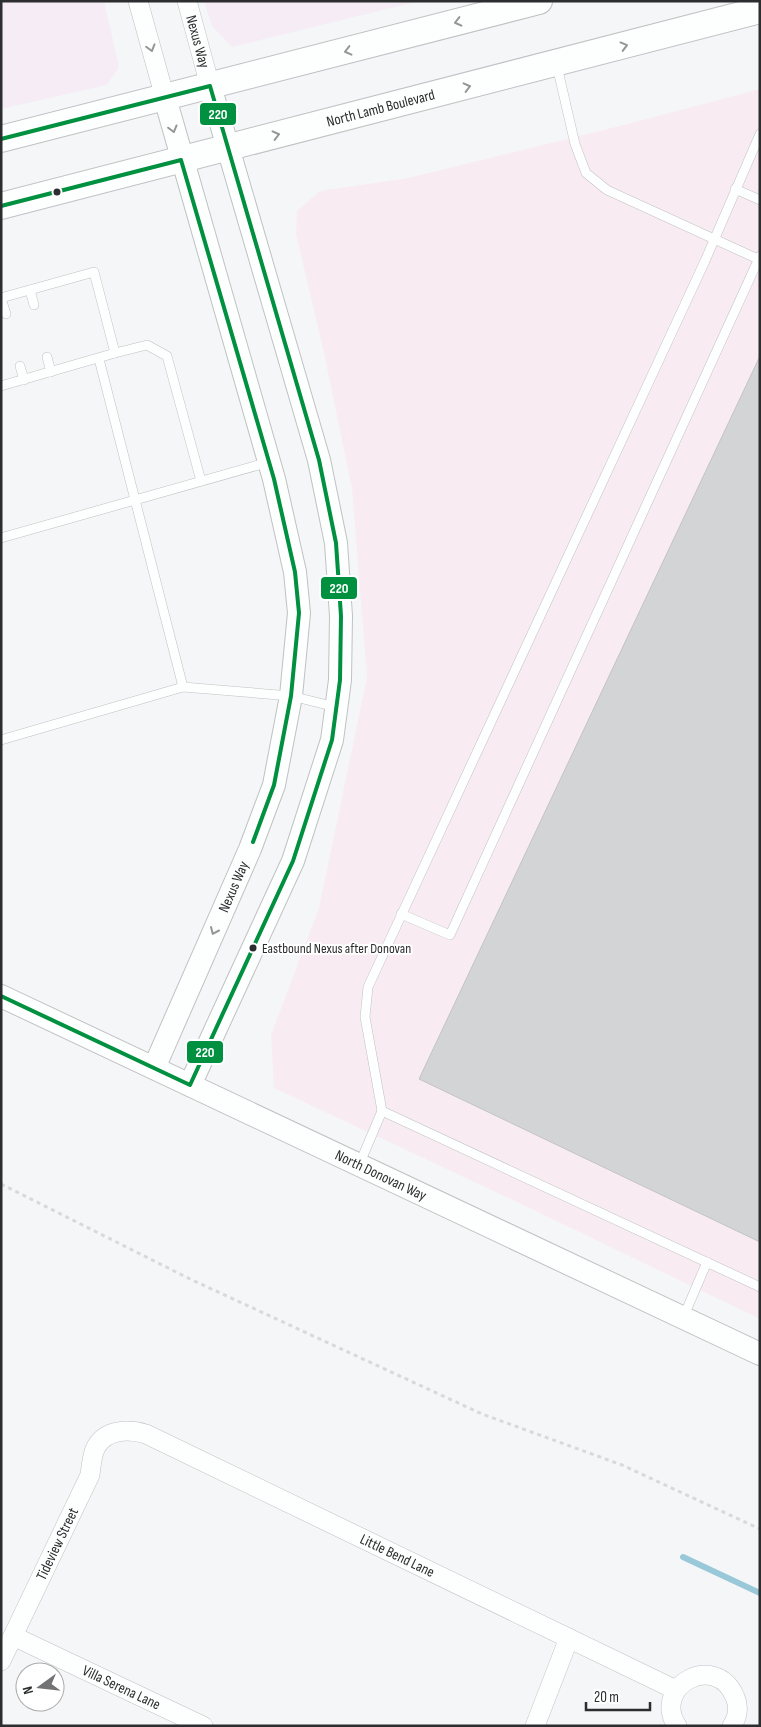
<svg xmlns="http://www.w3.org/2000/svg" width="761" height="1727" viewBox="0 0 761 1727" font-family="'Sofia Sans Condensed',sans-serif">
	<style>
		.commercial { fill: #f6ecf6 }
		.industrial { fill: #f8ecf2 }
		.lines { fill: none; stroke-linecap: round; stroke-linejoin: round }
		.stream { stroke: #99c8d8; stroke-width: 6 }
		.building { fill: #d3d4d6; stroke: #c2c3c5 }
		.service-casing { stroke: #c0c1c3; stroke-width: 10 }
		.minor-casing { stroke: #c0c1c3; stroke-width: 20 }
		.tertiary-casing { stroke: #c0c1c3; stroke-width: 24 }
		.secondary-casing { stroke: #c0c1c3; stroke-width: 28 }
		.path { stroke: #d9d9da; stroke-width: 3; stroke-dasharray: 4 4; stroke-linecap: butt }
		.service { stroke: #fdfefe; stroke-width: 9 }
		.minor { stroke: #fdfefe; stroke-width: 19 }
		.tertiary { stroke: #fdfefe; stroke-width: 22 }
		.secondary { stroke: #fdfefe; stroke-width: 26 }
		.bus-1-casing { stroke: #fff; stroke-width: 8 }
		.bus-1 { stroke: #009140; stroke-width: 4 }
		.oneway { stroke: #949696 }
		.bus-dot { fill: #2c2d2e; stroke: #fff; stroke-width: 2 }
		.labels { text-anchor: middle; dominant-baseline: central; stroke-width: 4; stroke-linejoin: round; paint-order: stroke }
		.bus-label { font-size: 14px; fill: #2c2d2e; stroke: #fff; text-anchor: start }
		.street-label { font-size: 15px; fill: #2c2d2e; stroke: #fff }
		.line-badge { stroke: #fff; stroke-width: 2 }
		.badge-label { font-size: 14px; text-anchor: middle; font-weight: bold; fill: #fff }
	</style>
	<rect width="100%" height="100%" fill="#f4f6f8"/>
	<g class="commercial">
		<path d="M 1,1 L 104,1 L 119,67 L 107,85 L 1,109 Z"/>
		<path d="M 204,1 L 420,1 L 232,47 L 212,26 Z"/>
	</g>
	<path class="industrial" d="M 760,89 L 760,1319 L 519,1203 L 274,1088 L 271,1035 L 319,908 L 367,677 L 352,489 L 324,353 L 296,234 L 297,211 L 320,191 L 408,178 L 616,127 Z"/>
	<g class="lines">
		<path class="stream" d="M 683,1557 L 760,1593"/>
	</g>
	<path class="building" d="M 760,356 L 760,1242 L 419,1079 Z"/>
	<g class="lines">
		<defs>
			<g id="service">
				<path d="M 557,66 L 575,144 L 586,173 L 607,190 L 758,259"/>
				<path d="M 760,134 L 705,261 L 368,987 L 365,1017 L 382,1111 L 760,1287"/>
				<path d="M 735,189 L 760,200"/>
				<path d="M 30,290 L 34,305"/>
				<path d="M 115,353 L 147,345 L 167,356 L 201,481"/>
				<path d="M 47,357 L 51,372"/>
				<path d="M 99,359 L 183,687"/>
				<path d="M 20,366 L 24,380"/>
				<path d="M 1,386 L 115,353 L 94,272 L 1,298 L 6,314"/>
				<path d="M 1,538 L 269,462"/>
				<path d="M 1,740 L 183,687 L 291,696 L 336,707"/>
				<path d="M 401,914 L 450,935 L 760,256"/>
				<path d="M 359,1165 L 382,1111"/>
				<path d="M 683,1318 L 707,1262"/>
			</g>
			<g id="minor">
				<path d="M 138,1 L 165,98"/>
				<path id="s1" d="M 187,1 L 210,86"/>
				<path id="s2" d="M 13,1636 L 203,1726"/>
				<path id="s3" d="M 1,1661 L 90,1475 C 91,1467 92,1454 96,1447 C 106,1429 129,1429 146,1434 L 676,1690"/>
				<path d="M 535,1726 L 569,1638"/>
				<path d="M 677,1726 C 651,1686 716,1651 735,1697 C 739,1706 738,1717 732,1726"/>
			</g>
			<g id="tertiary">
				<path id="s4" d="M 1,996 L 760,1354"/>
				<path id="s5" d="M 154,1068 L 250,849 L 274,785 L 291,696 L 299,613 L 295,572 L 274,479 L 165,98"/>
				<path d="M 190,1085 L 293,861 L 332,740 L 340,680 L 341,616 L 336,543 L 319,460 L 210,86"/>
			</g>
			<g id="secondary">
				<path d="M 1,139 L 539,1"/>
				<path id="s6" d="M 1,206 L 760,10"/>
			</g>
		</defs>
		<use href="#service" class="service-casing"/>
		<use href="#minor" class="minor-casing"/>
		<use href="#tertiary" class="tertiary-casing"/>
		<use href="#secondary" class="secondary-casing"/>
		<path class="path" d="M 1,1184 L 190,1279 L 482,1414 L 622,1465 L 760,1529"/>
		<use href="#service" class="service"/>
		<use href="#minor" class="minor"/>
		<use href="#tertiary" class="tertiary"/>
		<use href="#secondary" class="secondary"/>
		<defs>
			<g id="bus-1">
				<path d="M 1,139 L 210,86 L 319,460 L 336,543 L 341,616 L 340,680 L 332,740 L 293,861 L 190,1085 L 1,996"/>
				<path d="M 1,206 L 181,160 L 274,479 L 295,572 L 299,613 L 291,696 L 274,785 L 253,842"/>
			</g>
		</defs>
		<use href="#bus-1" class="bus-1-casing"/>
		<use href="#bus-1" class="bus-1"/>
	</g>
	<defs><path id="oneway-chevron" d="M-2-3.5L2.5 0L-2 3.5" fill="none" stroke-width="1.6" stroke-linecap="round" stroke-linejoin="round" transform="scale(1.25)"/></defs>
	<g class="oneway">
		<use href="#oneway-chevron" transform="translate(458 22) rotate(166)"/>
		<use href="#oneway-chevron" transform="translate(624 46) rotate(-15)"/>
		<use href="#oneway-chevron" transform="translate(151 48) rotate(74)"/>
		<use href="#oneway-chevron" transform="translate(348 51) rotate(166)"/>
		<use href="#oneway-chevron" transform="translate(467 87) rotate(-14)"/>
		<use href="#oneway-chevron" transform="translate(173 129) rotate(75)"/>
		<use href="#oneway-chevron" transform="translate(276 135) rotate(-14)"/>
		<use href="#oneway-chevron" transform="translate(214 931) rotate(114)"/>
	</g>
	<g class="bus-dot">
		<circle cx="57" cy="192" r="4.5"/>
		<circle cx="253" cy="948" r="4.5"/>
	</g>
	<g class="labels">
		<g class="bus-label">
			<text x="262" y="948">Eastbound Nexus after Donovan</text>
		</g>
		<g class="street-label">
			<text stroke="none"><textPath href="#s1" startOffset="42">Nexus Way</textPath></text>
			<text stroke="none"><textPath href="#s6" startOffset="392">North Lamb Boulevard</textPath></text>
			<text stroke="none"><textPath href="#s5" startOffset="198">Nexus Way</textPath></text>
			<text stroke="none"><textPath href="#s4" startOffset="420">North Donovan Way</textPath></text>
			<text stroke="none"><textPath href="#s3" startOffset="130">Tideview Street</textPath></text>
			<text stroke="none"><textPath href="#s3" startOffset="570">Little Bend Lane</textPath></text>
			<text stroke="none"><textPath href="#s2" startOffset="120">Villa Serena Lane</textPath></text>
		</g>
	</g>
	<g class="line-badge">
		<rect x="199" y="102" width="38" height="24" rx="5" fill="#009140"/>
		<rect x="320" y="576" width="38" height="24" rx="5" fill="#009140"/>
		<rect x="186" y="1040" width="38" height="24" rx="5" fill="#009140"/>
	</g>
	<g class="badge-label">
		<text x="218" y="119">220</text>
		<text x="339" y="593">220</text>
		<text x="205" y="1057">220</text>
	</g>
	<rect width="761" height="1727" fill="none" stroke="#2c2d2e" stroke-width="5"/>
	<g transform="translate(40 1687) rotate(255)"><circle r="24" fill="#ffffff" stroke="#ababab"/>
	<path d="M0-4L9 19L0 12L-9 19Z" fill="#727375"/>
	<text y="-8" font-size="14" font-weight="bold" text-anchor="middle" fill="#2c2d2e">N</text>
	</g>
	<path d="M586 1702v8h64v-8" fill="none" stroke="#2c2d2e" stroke-width="2.5"/>
	<text x="594" y="1702" font-size="15" fill="#2c2d2e" stroke="#ffffff" stroke-width="4" paint-order="stroke">20 m</text>
</svg>
